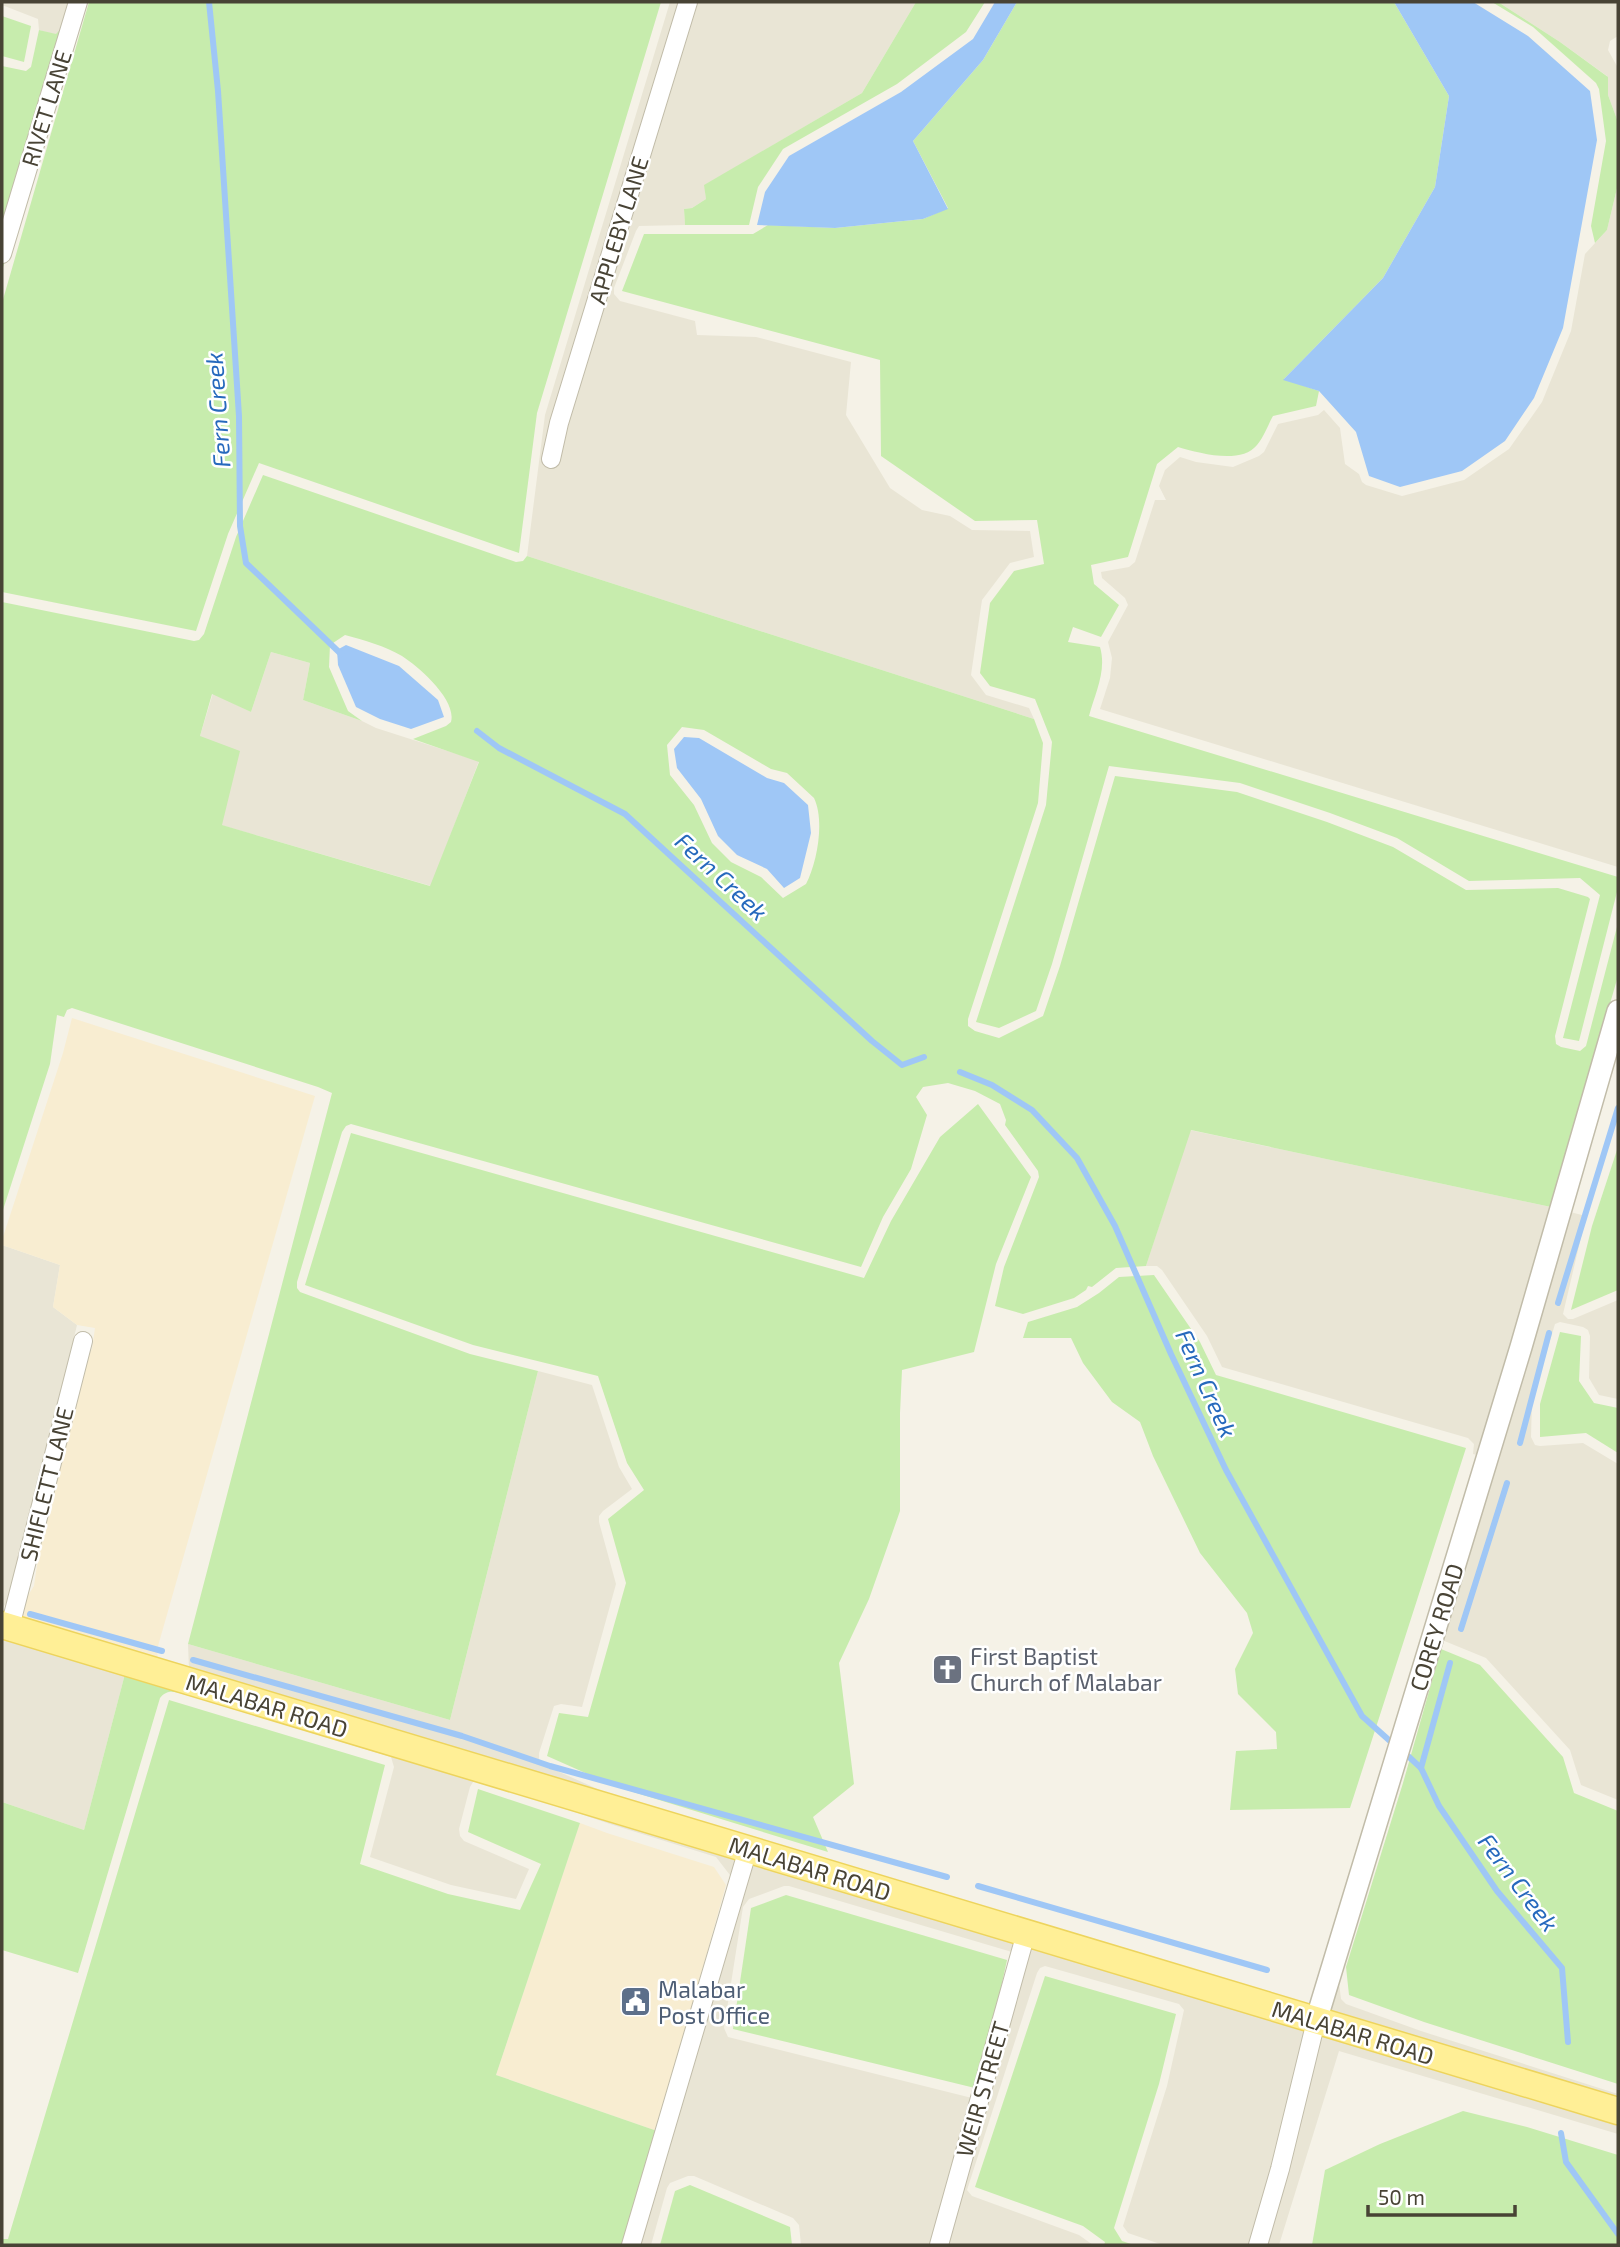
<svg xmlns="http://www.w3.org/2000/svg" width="1620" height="2247" viewBox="0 0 1620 2247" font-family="'Exo 2',sans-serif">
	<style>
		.residential { fill: #e9e5d5; fill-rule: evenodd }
		.commercial { fill: #f8edd1 }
		.green { fill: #c7ecad; fill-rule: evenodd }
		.water { fill: #9fc7f6 }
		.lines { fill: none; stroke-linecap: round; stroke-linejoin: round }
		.stream { stroke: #9fc7f6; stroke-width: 6 }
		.minor-casing { stroke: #c1bca9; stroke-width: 20 }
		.tertiary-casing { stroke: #c1bca9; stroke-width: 24 }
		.primary-casing { stroke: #edd45d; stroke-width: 29 }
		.minor { stroke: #fff; stroke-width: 18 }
		.tertiary { stroke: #fff; stroke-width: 21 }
		.primary { stroke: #ffef96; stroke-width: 26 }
		.labels { text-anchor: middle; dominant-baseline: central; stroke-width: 5; stroke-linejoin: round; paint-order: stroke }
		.street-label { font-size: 23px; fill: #484335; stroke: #fff }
		.worship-label { font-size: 23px; fill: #5b616d; stroke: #fff; text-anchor: start }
		.service-label { font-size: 23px; fill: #4e5e75; stroke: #fff; text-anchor: start }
		.water-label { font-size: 24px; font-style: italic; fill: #2669bd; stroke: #fff }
	</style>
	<rect width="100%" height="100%" fill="#f5f2e7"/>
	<g class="residential">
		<path d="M 2,2 L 77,2 L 72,17 L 56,35 L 39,30 L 38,19 L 2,5 Z"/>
		<path d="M 670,2 L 916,2 L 862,93 L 705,185 L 706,199 L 692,208 L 684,209 L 685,225 L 639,226 L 636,231 L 614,288 L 614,294 L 620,301 L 695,321 L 697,335 L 756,337 L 851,362 L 846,415 L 890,488 L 922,510 L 950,516 L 972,530 L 1030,531 L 1034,557 L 1010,563 L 982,600 L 971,675 L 986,695 L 1029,708 L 1034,719 L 527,556 L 545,415 Z"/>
		<path d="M 1498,2 L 1618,2 L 1618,36 L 1610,41 L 1608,50 L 1618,68 L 1618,122 L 1608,95 L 1607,76 L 1560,42 Z"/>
		<path d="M 1618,184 L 1618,867 L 1100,709 L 1110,678 L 1112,658 L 1108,642 L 1128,605 L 1125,598 L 1102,578 L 1101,572 L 1129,567 L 1135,562 L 1155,500 L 1166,500 L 1159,486 L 1165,470 L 1180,457 L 1196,462 L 1233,467 L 1259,456 L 1264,452 L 1278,424 L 1318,415 L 1324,410 L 1340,428 L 1345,464 L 1359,474 L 1362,482 L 1366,485 L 1402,496 L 1464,480 L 1509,449 L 1542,402 L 1571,331 L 1585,254 L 1607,230 Z"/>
		<path d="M 271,652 L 310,663 L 303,700 L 362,721 L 376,728 L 479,761 L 431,886 L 221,825 L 226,803 L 200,736 L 213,693 L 251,712 Z"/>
		<path d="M 1190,1130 L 1551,1207 L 1477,1455 L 1473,1454 L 1474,1444 L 1468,1438 L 1222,1367 L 1207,1336 L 1162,1270 L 1157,1266 L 1146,1266 Z"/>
		<path d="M 1570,1212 L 1586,1216 L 1563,1314 L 1568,1319 L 1573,1319 L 1618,1300 L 1618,1399 L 1599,1395 L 1589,1378 L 1590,1336 L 1588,1330 L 1583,1327 L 1560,1322 L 1555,1324 L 1532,1401 L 1531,1437 L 1535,1445 L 1540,1446 L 1583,1443 L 1618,1464 L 1618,1800 L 1581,1785 L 1570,1750 L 1486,1658 L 1442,1640 Z"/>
		<path d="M 2,1245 L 60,1265 L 53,1307 L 77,1325 L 11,1596 L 2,1609 Z"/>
		<path d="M 538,1371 L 592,1385 L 619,1467 L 632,1489 L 603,1511 L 599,1516 L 599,1522 L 616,1584 L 582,1707 L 561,1704 L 554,1706 L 539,1753 L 539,1759 L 544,1765 L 613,1796 L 189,1669 L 188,1644 L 450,1720 Z"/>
		<path d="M 2,1637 L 125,1674 L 84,1830 L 2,1802 Z"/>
		<path d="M 189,1693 L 478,1780 L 473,1782 L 470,1787 L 459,1829 L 460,1836 L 464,1841 L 529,1869 L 516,1899 L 451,1885 L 370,1857 L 394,1767 L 391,1757 L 190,1696 Z"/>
		<path d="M 502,1787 L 1618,2123 L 1618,2134 L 1339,2051 L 1279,2245 L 1163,2245 L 1128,2233 L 1123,2226 L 1167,2086 L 1184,2010 L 1179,2004 L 1045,1966 L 1040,1968 L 1037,1973 L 967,2190 L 972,2196 L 1079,2235 L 1093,2245 L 801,2245 L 799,2225 L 793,2218 L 694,2176 L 688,2176 L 670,2183 L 667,2188 L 651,2245 L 632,2245 L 733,1879 L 716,1857 L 610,1824 ZM 784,1886 L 789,1886 L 1012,1952 L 976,2099 L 728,2037 L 724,2028 L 743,1907 L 749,1899 Z"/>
		<path d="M 1339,1983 L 1341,1999 L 1346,2004 L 1421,2031 L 1618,2094 L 1618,2099 L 1329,2013 Z"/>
	</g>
	<g class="commercial">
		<path d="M 72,1018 L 315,1096 L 158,1646 L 157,1664 L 22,1619 L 25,1600 L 34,1586 L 43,1524 L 83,1363 L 92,1349 L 95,1328 L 77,1325 L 53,1307 L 60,1265 L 2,1245 L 2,1240 L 63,1053 Z"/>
		<path d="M 580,1823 L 607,1833 L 714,1867 L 726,1885 L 657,2131 L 496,2075 Z"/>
	</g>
	<g class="green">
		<path d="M 80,2 L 2,271 L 2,66 L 26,71 L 31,67 L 39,30 L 56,34 L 72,17 Z"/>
		<path d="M 89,2 L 661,2 L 537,413 L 519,553 L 259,463 L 228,534 L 196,631 L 2,592 L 2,303 Z"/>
		<path d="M 916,2 L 985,2 L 966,32 L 897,84 L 783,149 L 758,187 L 749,225 L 685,225 L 684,209 L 692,208 L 706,199 L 704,185 L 862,93 Z"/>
		<path d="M 1017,2 L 1394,2 L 1449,96 L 1435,187 L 1383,278 L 1284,379 L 1319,391 L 1316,406 L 1273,416 C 1268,425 1264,437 1257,445 C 1241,465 1199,453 1178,447 L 1157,464 L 1128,557 L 1091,565 L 1094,584 L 1119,605 L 1101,637 L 1073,627 L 1068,642 L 1100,647 C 1107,671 1095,693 1089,716 L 1618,877 L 1618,888 L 1579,1041 L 1563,1038 L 1600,895 L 1580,878 L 1469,881 L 1397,838 L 1330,813 L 1240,783 L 1109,766 L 1052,964 L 1036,1011 L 999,1028 L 976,1022 L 1046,805 L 1052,742 L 1035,699 L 990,686 L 980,673 L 990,603 L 1014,571 L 1044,564 L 1037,520 L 975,521 L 881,456 L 880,360 L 622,291 L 644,234 L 753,234 L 768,225 L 835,228 L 923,219 L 948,208 L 913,141 L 983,60 Z"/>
		<path d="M 1492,2 L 1498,2 L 1560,42 L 1608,77 L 1608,95 L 1618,122 L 1618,184 L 1607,230 L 1595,243 L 1591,226 L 1606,141 L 1599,89 L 1596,83 L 1533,27 Z"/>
		<path d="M 2,16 L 31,26 L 24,62 L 2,56 Z"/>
		<path d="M 263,475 L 516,562 L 523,561 L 527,556 L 1034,719 L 1043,743 L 1038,803 L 968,1019 L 968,1026 L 975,1031 L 999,1038 L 1043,1016 L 1060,966 L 1115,776 L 1237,792 L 1327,822 L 1393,847 L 1466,890 L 1558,888 L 1588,897 L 1590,899 L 1555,1036 L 1556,1044 L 1561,1047 L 1580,1051 L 1586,1046 L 1618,923 L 1618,976 L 1551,1207 L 1191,1130 L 1146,1266 L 1116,1268 L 1092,1287 L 1088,1286 L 1086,1290 L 1074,1298 L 1023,1314 L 995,1306 L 1004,1267 L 1039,1177 L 1038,1171 L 1005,1125 L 1006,1120 L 1000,1104 L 975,1091 L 948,1083 L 923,1087 L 916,1097 L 927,1115 L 911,1169 L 883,1217 L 861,1267 L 351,1124 L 346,1126 L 342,1132 L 297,1282 L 297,1288 L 300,1292 L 470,1354 L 538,1371 L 450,1720 L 188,1644 L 332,1093 L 318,1087 L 72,1008 L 67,1010 L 64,1017 L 57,1015 L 50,1064 L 2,1213 L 2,602 L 194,641 L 199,640 L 204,634 L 236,537 ZM 345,635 C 364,640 385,646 402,656 C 419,667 457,700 451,722 L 446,726 L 413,739 L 479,762 L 430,886 L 222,825 L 240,751 L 200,736 L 212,694 L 251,712 L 271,652 L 310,663 L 303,700 L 362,721 L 348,711 L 329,667 L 330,645 ZM 682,727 L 704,730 L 771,769 L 787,773 L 814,798 C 825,821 817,863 806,884 L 783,898 L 761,877 L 731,862 L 712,843 L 694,805 L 670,775 L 667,745 Z"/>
		<path d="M 978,1104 L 1031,1177 L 996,1264 L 974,1352 L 902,1370 L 900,1413 L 900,1511 L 869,1599 L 839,1663 L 854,1784 L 813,1817 L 828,1852 L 617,1787 L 547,1756 L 559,1713 L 588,1717 L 626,1583 L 608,1519 L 644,1490 L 627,1463 L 598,1376 L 473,1345 L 305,1285 L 351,1133 L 864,1278 L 891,1221 L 940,1137 Z"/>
		<path d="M 1618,1147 L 1618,1290 L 1571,1310 L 1592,1226 Z"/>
		<path d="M 1154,1275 L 1200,1342 L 1216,1375 L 1466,1448 L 1350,1808 L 1230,1810 L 1236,1751 L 1277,1749 L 1276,1732 L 1238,1694 L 1235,1669 L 1253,1633 L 1247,1613 L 1200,1553 L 1153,1456 L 1140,1422 L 1112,1402 L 1083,1363 L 1071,1338 L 1023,1338 L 1028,1322 L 1077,1307 L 1099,1293 L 1119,1277 Z"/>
		<path d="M 1560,1332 L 1581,1336 L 1579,1381 L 1594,1403 L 1618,1408 L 1618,1453 L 1586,1433 L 1540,1437 L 1540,1404 Z"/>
		<path d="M 1441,1649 L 1480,1665 L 1563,1757 L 1574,1793 L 1618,1811 L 1618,2084 L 1424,2022 L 1349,1995 L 1346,1967 L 1403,1783 Z"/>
		<path d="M 125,1674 L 189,1693 L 190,1696 C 179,1693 168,1687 160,1698 L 78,1973 L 2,1950 L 2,1802 L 84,1830 Z"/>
		<path d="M 169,1700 L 385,1765 L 360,1864 L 448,1894 L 520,1910 L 541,1864 L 468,1832 L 478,1789 L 580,1823 L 496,2075 L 657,2131 L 623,2245 L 2,2245 L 2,2239 L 8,2239 Z"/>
		<path d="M 786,1895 L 1007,1960 L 979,2089 L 733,2029 L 751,1908 Z"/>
		<path d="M 1045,1976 L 1176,2014 L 1159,2084 L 1114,2228 L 1122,2241 L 1134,2245 L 1104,2245 L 1105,2242 L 1083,2226 L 975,2187 Z"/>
		<path d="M 1463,2111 L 1527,2127 L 1618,2155 L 1618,2245 L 1312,2245 L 1325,2170 L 1380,2144 Z"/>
		<path d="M 690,2185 L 790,2227 L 792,2245 L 660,2245 L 675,2191 Z"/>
	</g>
	<g class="water">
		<path d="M 995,2 L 1017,2 L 983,60 L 913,141 L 948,209 L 923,219 L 835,228 L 757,225 L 765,192 L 789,156 L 901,92 L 973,39 Z"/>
		<path d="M 1394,2 L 1473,2 L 1528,36 L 1590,91 L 1597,140 L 1563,328 L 1534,398 L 1505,441 L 1462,471 L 1400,487 L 1369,476 L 1356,432 L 1319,391 L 1283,380 L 1383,278 L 1435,187 L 1449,96 Z"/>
		<path d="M 346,645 L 399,666 L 438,700 L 444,717 L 411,729 L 380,719 L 356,707 L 338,665 L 337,650 Z"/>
		<path d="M 684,737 L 699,738 L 767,778 L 784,783 L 808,805 L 811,833 L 800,878 L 784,888 L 767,869 L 737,855 L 718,836 L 701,799 L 677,768 L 674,749 Z"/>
	</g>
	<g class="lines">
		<g class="stream">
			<path d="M 209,2 L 218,91 L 239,416 L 240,526 L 246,563 L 341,654"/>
			<path d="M 477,731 L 499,748 L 625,814 L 872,1041 L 902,1065 L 924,1057"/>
			<path d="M 960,1072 L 992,1085 L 1032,1110 L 1077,1158 L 1115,1226 L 1171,1354 L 1226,1470 L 1362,1716 L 1390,1741"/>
			<path d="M 1558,1303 L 1618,1108"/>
			<path d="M 1520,1443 L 1549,1333"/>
			<path d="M 30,1614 L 162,1651"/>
			<path d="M 1461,1629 L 1507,1483"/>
			<path d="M 193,1660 L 462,1736 L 550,1766 L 947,1877"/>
			<path d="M 1408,1756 L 1421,1768 L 1439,1806 L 1497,1891 L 1562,1968 L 1568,2042"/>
			<path d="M 1421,1768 L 1450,1663"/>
			<path d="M 978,1886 L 1267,1970"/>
			<path d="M 1561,2133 L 1566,2162 L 1618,2234"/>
		</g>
		<defs>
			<g id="minor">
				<path d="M 2,254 L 78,2"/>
				<path d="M 551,459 L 559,423 L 688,2"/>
				<path d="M 10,1627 L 83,1341"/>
				<path d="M 631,2245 L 748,1849"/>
				<path d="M 939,2245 L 1026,1933"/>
				<path d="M 1258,2245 L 1280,2169 L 1316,2021"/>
			</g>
			<path id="tertiary" d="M 1316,2021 L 1521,1347 L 1618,1011"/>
			<path id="primary" d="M 2,1625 L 1618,2111"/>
		</defs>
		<use href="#minor" class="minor-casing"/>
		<use href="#tertiary" class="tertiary-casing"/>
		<use href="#primary" class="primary-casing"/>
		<use href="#minor" class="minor"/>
		<use href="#tertiary" class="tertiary"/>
		<use href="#primary" class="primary"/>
	</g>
	<defs>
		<symbol id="church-square" viewBox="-11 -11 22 22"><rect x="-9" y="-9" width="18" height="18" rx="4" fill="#6b7280" stroke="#fff"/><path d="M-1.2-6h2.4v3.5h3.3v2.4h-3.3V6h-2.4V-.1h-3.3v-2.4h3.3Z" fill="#fff"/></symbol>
		<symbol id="civic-square" viewBox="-11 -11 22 22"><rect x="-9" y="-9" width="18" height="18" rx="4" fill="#5c6f8a" stroke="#fff"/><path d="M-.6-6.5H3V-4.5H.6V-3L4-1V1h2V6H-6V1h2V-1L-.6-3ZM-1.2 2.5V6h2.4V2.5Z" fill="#fff"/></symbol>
	</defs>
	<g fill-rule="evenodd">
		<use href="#church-square" x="930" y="1652" width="35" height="35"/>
		<use href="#civic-square" x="618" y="1984" width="35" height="35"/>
	</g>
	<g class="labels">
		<g class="street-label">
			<text transform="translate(46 108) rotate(-73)">RIVET LANE</text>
			<text transform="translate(618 230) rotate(-73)">APPLEBY LANE</text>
			<text transform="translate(46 1484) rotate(-76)">SHIFLETT LANE</text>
			<text transform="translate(1436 1627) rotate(-73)">COREY ROAD</text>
			<text transform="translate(267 1705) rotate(17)">MALABAR ROAD</text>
			<text transform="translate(810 1868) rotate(17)">MALABAR ROAD</text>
			<text transform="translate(1353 2032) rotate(17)">MALABAR ROAD</text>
			<text transform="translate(982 2089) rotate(-74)">WEIR STREET</text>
		</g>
		<g class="worship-label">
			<text x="970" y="1656">First Baptist<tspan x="970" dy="26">Church of Malabar</tspan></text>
		</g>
		<g class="service-label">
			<text x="658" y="1989">Malabar<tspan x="658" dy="26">Post Office</tspan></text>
		</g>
		<g class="water-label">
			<text transform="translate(217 410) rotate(-94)">Fern Creek</text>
			<text transform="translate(722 876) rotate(43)">Fern Creek</text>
			<text transform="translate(1207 1383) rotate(66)">Fern Creek</text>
			<text transform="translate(1519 1882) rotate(53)">Fern Creek</text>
		</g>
	</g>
	<rect width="1620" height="2247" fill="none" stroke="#484335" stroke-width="7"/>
	<path d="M1368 2205v10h147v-10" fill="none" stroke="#484335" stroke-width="3.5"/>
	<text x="1378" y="2205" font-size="21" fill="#484335" stroke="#ffffff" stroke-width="5" paint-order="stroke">50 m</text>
</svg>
